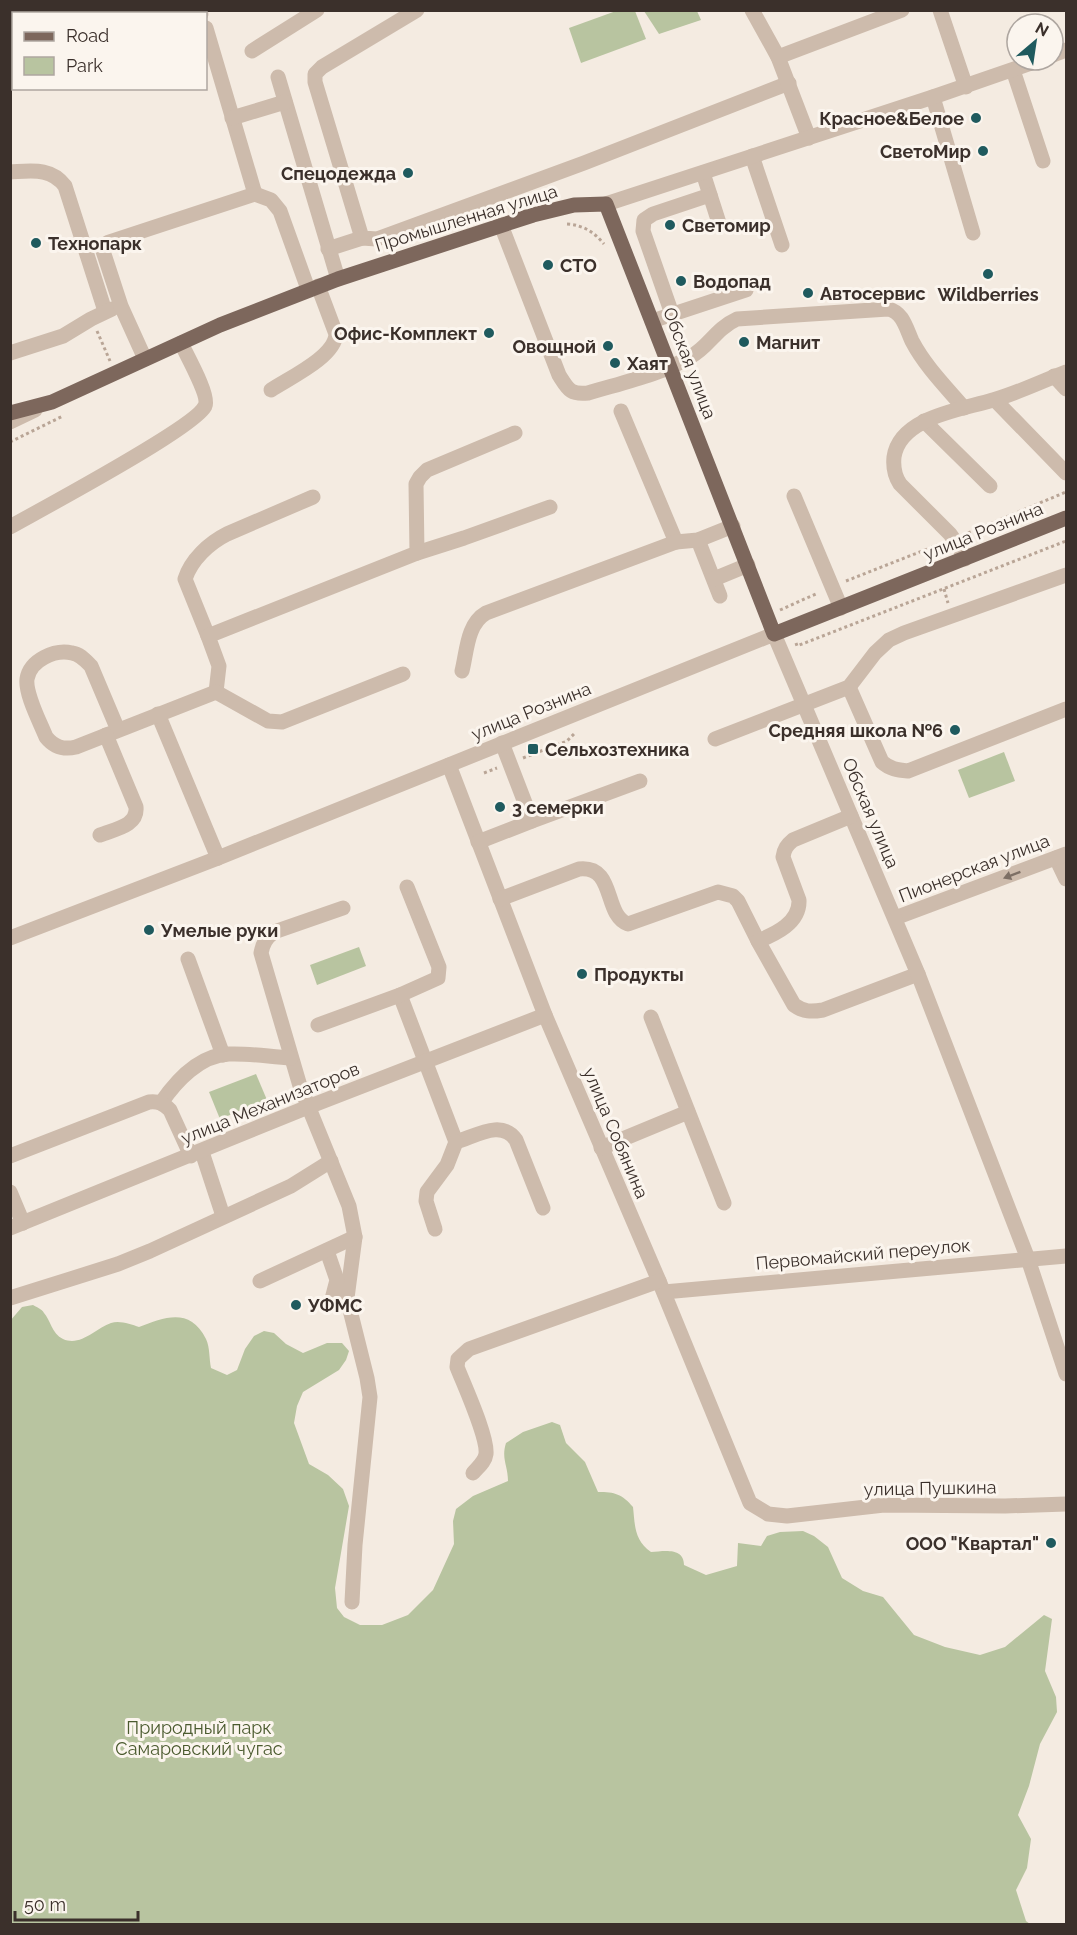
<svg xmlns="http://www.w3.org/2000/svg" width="1077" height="1935" viewBox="0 0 1077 1935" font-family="Raleway,sans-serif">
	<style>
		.green { fill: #b8c4a0 }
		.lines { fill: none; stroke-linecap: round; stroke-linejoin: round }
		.path { stroke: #b9a596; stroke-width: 3; stroke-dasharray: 3 3; stroke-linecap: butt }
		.minor { stroke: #cdbbac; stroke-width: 15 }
		.major { stroke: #7d675c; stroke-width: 15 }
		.oneway { fill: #7d6f65 }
		.poi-dot { fill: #1f5a5e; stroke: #fbf5ee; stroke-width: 2 }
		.labels { text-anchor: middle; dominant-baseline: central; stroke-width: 6; stroke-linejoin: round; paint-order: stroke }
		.poi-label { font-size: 18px; font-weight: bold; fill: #3b302b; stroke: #fbf5ee; text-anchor: start }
		.street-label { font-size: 18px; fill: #3b302b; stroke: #fbf5ee }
		.park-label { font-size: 18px; fill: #4a5a2e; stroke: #fbf5ee }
	</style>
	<rect width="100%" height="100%" fill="#f4ebe1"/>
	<g class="green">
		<path d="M 616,11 L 635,11 L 646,39 L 581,63 L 569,28 Z"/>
		<path d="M 644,11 L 697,11 L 701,20 L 659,34 Z"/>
		<path d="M 1004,752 L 1015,781 L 969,798 L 958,770 Z"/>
		<path d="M 359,947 L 366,966 L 317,985 L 310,965 Z"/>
		<path d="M 256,1074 L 267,1100 L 220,1119 L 209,1092 Z"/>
		<path d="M 33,1305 C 36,1307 42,1309 44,1313 C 50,1319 52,1334 63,1339 C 81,1347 96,1328 111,1323 C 119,1320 131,1324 139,1327 C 165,1317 190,1307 206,1339 C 210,1347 209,1359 211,1368 L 227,1375 L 237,1370 L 245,1349 L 254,1336 L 264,1331 L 274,1333 L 286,1344 L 303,1353 L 327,1343 L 342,1343 L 349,1351 L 346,1360 L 339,1370 L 303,1392 L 297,1406 L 294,1423 L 309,1464 L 328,1475 L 343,1489 L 349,1506 L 335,1588 L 337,1608 L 344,1617 L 360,1625 L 382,1625 L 408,1615 L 433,1590 L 454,1544 L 453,1521 L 456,1509 L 473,1496 L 508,1481 C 508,1465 501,1459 506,1443 L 523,1432 L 552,1422 L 560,1425 L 566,1443 L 585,1462 L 598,1492 C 615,1492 622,1494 633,1507 C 635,1525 634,1540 651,1552 C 664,1551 684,1547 684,1565 L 706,1575 L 737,1566 L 738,1543 L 761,1546 L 767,1536 L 780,1532 L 803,1531 L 814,1536 L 828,1547 L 842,1578 L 863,1591 L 883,1597 L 914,1635 L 945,1647 L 980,1655 L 1005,1647 L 1044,1615 L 1052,1619 L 1045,1671 L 1056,1697 L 1057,1712 L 1040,1744 L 1029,1786 L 1018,1815 L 1031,1839 L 1027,1868 L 1016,1890 L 1026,1921 L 1030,1924 L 11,1924 L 10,1321 L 22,1307 Z"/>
	</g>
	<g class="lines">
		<g class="path">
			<path d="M 567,224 C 583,225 594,232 604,244"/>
			<path d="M 97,331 L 110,361"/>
			<path d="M 10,442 L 63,416"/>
			<path d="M 968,533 L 1066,492"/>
			<path d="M 846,581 L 940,544"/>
			<path d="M 944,589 L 948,603"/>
			<path d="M 780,610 L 818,593"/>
			<path d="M 796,643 L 797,646 L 1066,541"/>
			<path d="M 523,758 L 567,741 L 575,733"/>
			<path d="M 484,773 L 497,768"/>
		</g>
		<g class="minor">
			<path d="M 200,10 L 201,14"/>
			<path d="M 417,10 L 322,67 L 315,74 L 315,82 L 362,238 L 377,239 L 584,163 L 789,83"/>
			<path d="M 752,10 L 778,57 L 809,138"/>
			<path d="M 940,10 L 966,87"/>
			<path d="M 206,28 L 255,194"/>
			<path d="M 252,51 L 317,10"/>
			<path d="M 1053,55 L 1066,50"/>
			<path d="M 778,57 L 902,10"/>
			<path d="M 1013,70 L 1043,161"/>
			<path d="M 278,77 L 338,279"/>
			<path d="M 933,97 L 973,233"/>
			<path d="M 232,118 L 285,102"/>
			<path d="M 752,156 L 782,245"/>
			<path d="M 10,172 C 31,171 51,167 65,186 L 105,311"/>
			<path d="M 703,173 L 720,226"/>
			<path d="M 606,204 L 933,97 L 1040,60"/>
			<path d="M 501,225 L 559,375 C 568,389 570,395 588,393 C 621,383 662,374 690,357 C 709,347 715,329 737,319 L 888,309 C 903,312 906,328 912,341 C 925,366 946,387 964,408"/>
			<path d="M 328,249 L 362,238"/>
			<path d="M 672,314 L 643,231 L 644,220 L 653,214 L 710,195"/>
			<path d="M 652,321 L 746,290"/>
			<path d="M 10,353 L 63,336 L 91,319 L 112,309"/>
			<path d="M 145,359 L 121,306 L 103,251 L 104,245 L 109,242 L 255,194 L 271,200 L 280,211 L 308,289"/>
			<path d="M 1054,376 L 1066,389"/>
			<path d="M 271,390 C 289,378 335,357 336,334 L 318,286"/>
			<path d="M 995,400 L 1066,473"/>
			<path d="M 621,411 L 676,542"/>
			<path d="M 924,421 L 990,486"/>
			<path d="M 10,422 L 35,410"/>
			<path d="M 794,496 L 841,608"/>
			<path d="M 10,527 C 40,510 196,427 205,406 C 210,396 186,354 181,343"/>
			<path d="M 698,540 L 720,596"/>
			<path d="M 417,553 L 464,538 L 550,507"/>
			<path d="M 965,559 L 959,547 L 950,534 L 900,484 C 894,475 893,467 894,457 C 900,417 961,410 993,400 C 1018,393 1042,381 1066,372"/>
			<path d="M 714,579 L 748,565"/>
			<path d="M 208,636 L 185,579 C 191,560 209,543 227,534 L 313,497"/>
			<path d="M 462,671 C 467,651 467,624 486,613 L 676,542 L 698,540 L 733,526"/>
			<path d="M 849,687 L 882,762 C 890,769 897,770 908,771 L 1066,709"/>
			<path d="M 216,692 L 219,666 L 208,636 L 417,553 L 416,484 L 420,477 L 427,470 L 515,433"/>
			<path d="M 158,714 L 218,858"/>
			<path d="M 118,730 L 91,666 C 85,660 80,654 72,653 C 55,649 30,660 27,679 C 25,694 40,722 46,737 C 54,747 63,750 76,747 L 216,692 L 268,721 L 282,722 L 403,674"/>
			<path d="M 715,739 L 849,687 L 875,653 L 889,640 L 904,633 L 1066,575"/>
			<path d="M 449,765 L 545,1015 L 659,1281 L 750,1503 L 768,1514 L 787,1516 L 884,1505 L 1005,1506 L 1066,1504"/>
			<path d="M 532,821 L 640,781"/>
			<path d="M 100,835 C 115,829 138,826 136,807 L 106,735"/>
			<path d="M 478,842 L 532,821 L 502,743"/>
			<path d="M 1056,858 L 1066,879"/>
			<path d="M 500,899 L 579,869 C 616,865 603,915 628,924 L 718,892 L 733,896 L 738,901 L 758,941 L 794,1005 C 804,1012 811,1012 823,1010 L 918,974"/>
			<path d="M 343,908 L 274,932 C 266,938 263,943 261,953 L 300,1086 L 349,1206 L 355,1237 L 347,1298 L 367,1378 L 370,1397 L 355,1545 L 352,1602"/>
			<path d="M 895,918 L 1066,854"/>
			<path d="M 10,938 L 218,858 L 774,634 L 918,974 L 1028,1259 L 1066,1374"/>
			<path d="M 758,941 C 775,934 800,923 799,900 L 783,857 C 784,849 787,845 793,840 L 851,816"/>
			<path d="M 188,959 L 223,1055"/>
			<path d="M 400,995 L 456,1142 C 476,1136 502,1119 516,1140 L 543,1208"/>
			<path d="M 651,1017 L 724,1203"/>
			<path d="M 318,1025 L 400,995 L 438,978 L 439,967 L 407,887"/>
			<path d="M 161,1103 C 176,1081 200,1055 229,1054 C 249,1053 271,1057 291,1058"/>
			<path d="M 601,1148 L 688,1112"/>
			<path d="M 202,1152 L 223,1216"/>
			<path d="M 10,1156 L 149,1102 C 158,1101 163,1103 170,1110 L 191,1156"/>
			<path d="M 10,1192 L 23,1223"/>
			<path d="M 10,1228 L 308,1107 L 545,1015"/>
			<path d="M 435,1229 L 426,1201 L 427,1192 L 447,1165 L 456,1142"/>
			<path d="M 327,1251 L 337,1280 L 331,1303"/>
			<path d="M 260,1281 L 355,1237"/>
			<path d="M 664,1292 L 1066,1256"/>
			<path d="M 10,1298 L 118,1264 L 150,1251 L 291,1186 L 331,1161"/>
			<path d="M 473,1473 C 478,1467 485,1462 486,1454 C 488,1437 464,1385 457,1367 L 458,1359 L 469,1349 L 659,1281"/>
		</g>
		<path class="major" d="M 10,413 L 52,402 L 220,325 L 338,279 L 533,215 L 574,205 L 606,204 L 774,634 L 1066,518"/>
	</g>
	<defs><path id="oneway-solid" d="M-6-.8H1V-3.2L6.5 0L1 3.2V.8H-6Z" transform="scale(1.5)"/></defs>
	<use class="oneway" href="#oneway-solid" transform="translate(1012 875) rotate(159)"/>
	<g class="poi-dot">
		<circle cx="976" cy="118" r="6"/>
		<circle cx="983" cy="151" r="6"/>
		<circle cx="408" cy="173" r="6"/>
		<circle cx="670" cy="225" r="6"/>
		<circle cx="36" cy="243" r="6"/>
		<circle cx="548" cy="265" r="6"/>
		<circle cx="988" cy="274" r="6"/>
		<circle cx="681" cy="281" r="6"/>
		<circle cx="808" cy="293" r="6"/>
		<circle cx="489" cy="333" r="6"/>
		<circle cx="744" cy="342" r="6"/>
		<circle cx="608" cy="346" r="6"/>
		<circle cx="615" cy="363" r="6"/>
		<circle cx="955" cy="730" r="6"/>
		<rect x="527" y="743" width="12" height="12" rx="3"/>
		<circle cx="500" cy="807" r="6"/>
		<circle cx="149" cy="930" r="6"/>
		<circle cx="582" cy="974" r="6"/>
		<circle cx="296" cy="1305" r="6"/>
		<circle cx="1051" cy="1543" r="6"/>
	</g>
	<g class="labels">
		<g class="poi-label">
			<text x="964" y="118" text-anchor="end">Красное&amp;Белое</text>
			<text x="971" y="151" text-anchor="end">СветоМир</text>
			<text x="396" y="173" text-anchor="end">Спецодежда</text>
			<text x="682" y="225">Светомир</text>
			<text x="48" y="243">Технопарк</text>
			<text x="560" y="265">СТО</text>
			<text x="693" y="281">Водопад</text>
			<text x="820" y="293">Автосервис</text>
			<text x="988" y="294" text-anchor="middle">Wildberries</text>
			<text x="477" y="333" text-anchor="end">Офис-Комплект</text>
			<text x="756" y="342">Магнит</text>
			<text x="596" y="346" text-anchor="end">Овощной</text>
			<text x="627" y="363">Хаят</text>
			<text x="943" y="730" text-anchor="end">Средняя школа №6</text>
			<text x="545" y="749">Сельхозтехника</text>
			<text x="512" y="807">3 семерки</text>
			<text x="161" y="930">Умелые руки</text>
			<text x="594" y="974">Продукты</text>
			<text x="308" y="1305">УФМС</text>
			<text x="1039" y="1543" text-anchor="end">ООО "Квартал"</text>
		</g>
		<g class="street-label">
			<text transform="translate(466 218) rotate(-17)">Промышленная улица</text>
			<text transform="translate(690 363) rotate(69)">Обская улица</text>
			<text transform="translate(983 531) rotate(-22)">улица Рознина</text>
			<text transform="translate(531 711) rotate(-22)">улица Рознина</text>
			<text transform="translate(871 813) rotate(67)">Обская улица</text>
			<text transform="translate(974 868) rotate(-21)">Пионерская улица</text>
			<text transform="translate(270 1103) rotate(-22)">улица Механизаторов</text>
			<text transform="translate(616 1133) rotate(67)">улица Собянина</text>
			<text transform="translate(863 1254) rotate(-5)">Первомайский переулок</text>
			<text transform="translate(930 1488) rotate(-1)">улица Пушкина</text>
		</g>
		<g class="park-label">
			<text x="199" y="1727">Природный парк<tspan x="199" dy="21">Самаровский чугас</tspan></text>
		</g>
	</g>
	<rect width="1077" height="1935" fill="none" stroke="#3b302b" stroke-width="24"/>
	<rect x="12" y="12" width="195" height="78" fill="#fbf5ee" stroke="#aea6a0" stroke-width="1.5"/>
	<rect x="24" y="32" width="30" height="9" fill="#7d675c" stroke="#aea6a0" stroke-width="1.5"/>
	<text x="66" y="42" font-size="18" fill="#3b302b">Road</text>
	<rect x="24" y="57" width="30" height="18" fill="#b8c4a0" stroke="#aea6a0" stroke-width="1.5"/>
	<text x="66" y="72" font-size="18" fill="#3b302b">Park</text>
	<g transform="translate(1035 42) rotate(29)"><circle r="28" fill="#fbf5ee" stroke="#aea6a0" stroke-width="1.5"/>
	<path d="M0-4.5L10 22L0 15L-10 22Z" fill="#1f5a5e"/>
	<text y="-9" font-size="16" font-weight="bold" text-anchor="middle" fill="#3b302b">N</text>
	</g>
	<path d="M15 1911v9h123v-9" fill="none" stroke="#3b302b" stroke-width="3"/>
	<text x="24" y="1911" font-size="18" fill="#3b302b" stroke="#fbf5ee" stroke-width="4.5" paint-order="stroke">50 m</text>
</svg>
